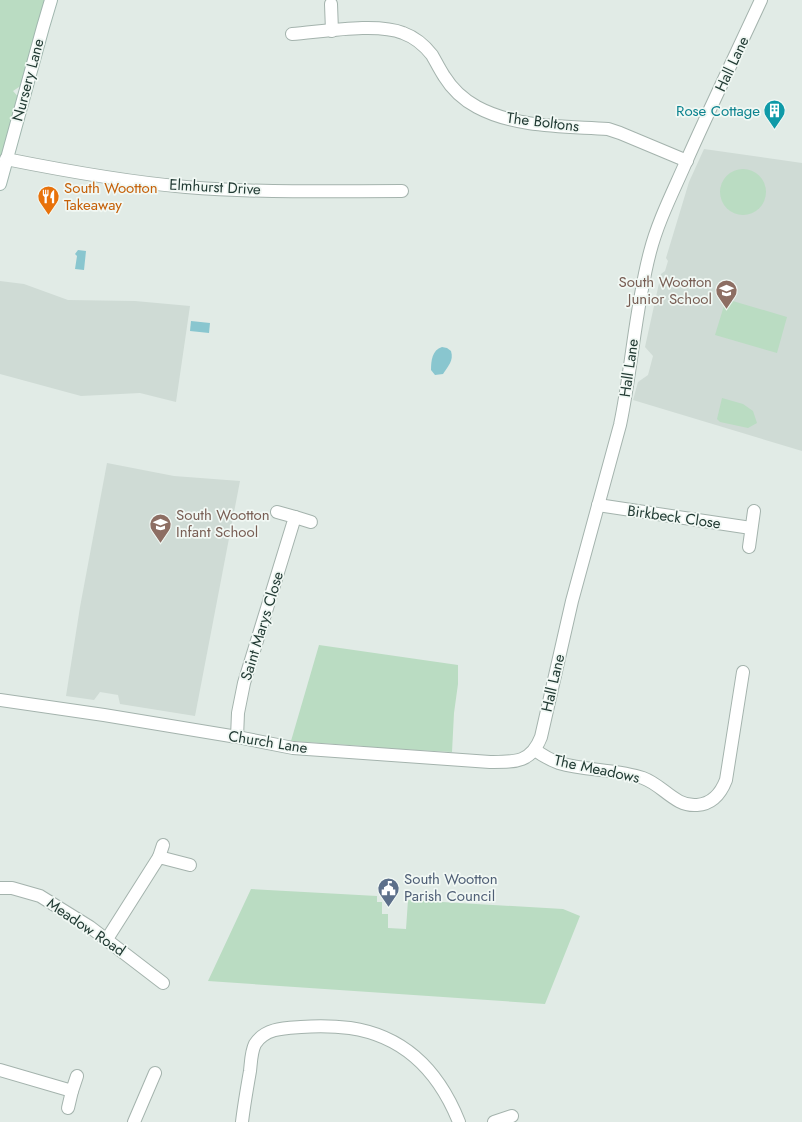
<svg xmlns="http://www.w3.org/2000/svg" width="802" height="1122" viewBox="0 0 802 1122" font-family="Jost,sans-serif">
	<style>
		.built { fill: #cfdbd5 }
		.green { fill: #badcc2 }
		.water { fill: #89c6cf }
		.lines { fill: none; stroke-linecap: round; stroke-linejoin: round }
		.street-casing { stroke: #a4b3ad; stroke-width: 14 }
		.secondary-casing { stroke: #a0b6ae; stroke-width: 14 }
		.street { stroke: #fff; stroke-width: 12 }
		.secondary { stroke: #fff; stroke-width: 12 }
		.labels { text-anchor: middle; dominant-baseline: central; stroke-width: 3.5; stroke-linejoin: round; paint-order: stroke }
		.street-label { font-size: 15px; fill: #223b34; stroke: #f1f8f4 }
		.culture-label { font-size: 15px; fill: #0d838f; stroke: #f1f8f4; text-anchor: end }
		.food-label { font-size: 15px; fill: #c56008; stroke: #f1f8f4; text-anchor: start }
		.education-label { font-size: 15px; fill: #785e54; stroke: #f1f8f4; text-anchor: end }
		.service-label { font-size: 15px; fill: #4e5e75; stroke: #f1f8f4; text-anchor: start }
	</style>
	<rect width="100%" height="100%" fill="#e1ebe6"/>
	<g class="built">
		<path d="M 704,149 L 802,163 L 802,451 L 633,400 L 638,382 L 648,375 L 653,356 L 645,347 L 661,274 L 665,271 L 668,261 L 666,258 L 689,182 Z"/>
		<path d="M 0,281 L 24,284 L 68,300 L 135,301 L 190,306 L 176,402 L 140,393 L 81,396 L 0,374 Z"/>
		<path d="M 107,463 L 174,476 L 240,481 L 195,716 L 120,704 L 118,695 L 100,692 L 94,700 L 66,696 L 80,607 Z"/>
	</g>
	<g class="green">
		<path d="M 0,0 L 48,0 L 25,83 L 13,91 L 21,100 L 0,162 Z"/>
		<circle cx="743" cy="192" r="23"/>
		<path d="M 726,299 L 787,317 L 777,353 L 715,335 Z"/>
		<path d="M 722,398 L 743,404 L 753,411 L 757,423 L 748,428 L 720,422 L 717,419 Z"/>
		<path d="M 319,645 L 458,665 L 458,684 L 454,713 L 452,752 L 363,747 L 363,746 L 291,741 Z"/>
		<path d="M 251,889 L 377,896 L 377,902 L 382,902 L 382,914 L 388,914 L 388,928 L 406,929 L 408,900 L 563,909 L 580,916 L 545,1004 L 208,981 Z"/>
	</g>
	<g class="water">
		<path d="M 78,250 L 86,251 L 84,270 L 75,269 L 77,256 L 75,254 Z"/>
		<path d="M 191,321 L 210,323 L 209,333 L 190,331 Z"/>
		<path d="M 442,347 L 447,348 L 451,351 C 454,361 448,366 443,374 L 435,375 L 431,370 C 431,361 432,350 442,347 Z"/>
	</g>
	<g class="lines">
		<defs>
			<g id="street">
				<path d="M 331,4 L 332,31"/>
				<path d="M 292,34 C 321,32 377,22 403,33 C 414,37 425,46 432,55 C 436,62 440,70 444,76 C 452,89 464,100 477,107 C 516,128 565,126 608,129 L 620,133 L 687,161"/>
				<path d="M 6,159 C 66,171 126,182 186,187 C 258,193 331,191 402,191"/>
				<path d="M 598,505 L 751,528"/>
				<path d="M 295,517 L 311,522"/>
				<path d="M 749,547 L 754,511"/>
				<path d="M 0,700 L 104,715 L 237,737 L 293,748 L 490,762 C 515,762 531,763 541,737 L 572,601 L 620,425 C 632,368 635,309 650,252 C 658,221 673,192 686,162 C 710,108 736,54 761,0"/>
				<path d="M 237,737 L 238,713 L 244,683 L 295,517 L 277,512"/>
				<path d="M 535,750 C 542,755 550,760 559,763 C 586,771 617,769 643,778 C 663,785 675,807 697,805 C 712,804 721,793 726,780 L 743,672"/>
				<path d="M 159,857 L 163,845"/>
				<path d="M 0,888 L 12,888 L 40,896 L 90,927 L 163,983"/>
				<path d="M 107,939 L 159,857 L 190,865"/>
				<path d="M 0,1070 L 72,1091 L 77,1076"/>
				<path d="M 68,1108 L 72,1091"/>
				<path d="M 134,1122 L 155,1073"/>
				<path d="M 242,1122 C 244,1105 247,1088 250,1071 C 251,1063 251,1052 255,1044 C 265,1028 285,1028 301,1027 C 317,1026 333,1026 350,1028 C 405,1036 439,1072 459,1122"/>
				<path d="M 494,1122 L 512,1116"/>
			</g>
			<path id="secondary" d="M 0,184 L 43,27 L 51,0"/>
		</defs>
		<use href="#street" class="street-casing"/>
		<use href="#secondary" class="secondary-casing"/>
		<use href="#street" class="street"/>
		<use href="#secondary" class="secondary"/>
	</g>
	<defs>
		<symbol id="building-pin" viewBox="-11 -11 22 30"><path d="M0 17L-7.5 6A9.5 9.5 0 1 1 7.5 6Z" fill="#0f9aa8" stroke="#f1f8f4"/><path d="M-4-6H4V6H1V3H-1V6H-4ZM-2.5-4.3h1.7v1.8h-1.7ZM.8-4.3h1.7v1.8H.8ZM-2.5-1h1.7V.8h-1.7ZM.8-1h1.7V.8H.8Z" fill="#fff"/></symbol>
		<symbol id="restaurant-pin" viewBox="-11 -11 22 30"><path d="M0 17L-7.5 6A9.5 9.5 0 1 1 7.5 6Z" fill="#e8710a" stroke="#f1f8f4"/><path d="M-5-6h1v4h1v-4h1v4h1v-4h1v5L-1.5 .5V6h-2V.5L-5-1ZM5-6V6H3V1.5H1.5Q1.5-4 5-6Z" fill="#fff"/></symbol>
		<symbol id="school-pin" viewBox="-11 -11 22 30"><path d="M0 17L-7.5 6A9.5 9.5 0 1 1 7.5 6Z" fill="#8d6e63" stroke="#f1f8f4"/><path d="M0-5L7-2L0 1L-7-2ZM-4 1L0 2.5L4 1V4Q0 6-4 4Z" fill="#fff"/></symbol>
		<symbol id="civic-pin" viewBox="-11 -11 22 30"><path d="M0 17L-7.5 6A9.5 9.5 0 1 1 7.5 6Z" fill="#5c6f8a" stroke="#f1f8f4"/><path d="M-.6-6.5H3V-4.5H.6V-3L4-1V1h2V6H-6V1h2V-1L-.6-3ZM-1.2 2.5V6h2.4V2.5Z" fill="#fff"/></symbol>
	</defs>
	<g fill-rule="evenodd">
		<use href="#building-pin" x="762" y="98" width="25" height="34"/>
		<use href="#restaurant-pin" x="36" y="184" width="25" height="34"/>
		<use href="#school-pin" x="714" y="278" width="25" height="34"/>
		<use href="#school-pin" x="148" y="512" width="25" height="34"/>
		<use href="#civic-pin" x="376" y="876" width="25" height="34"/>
	</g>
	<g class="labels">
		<g class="street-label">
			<text transform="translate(732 64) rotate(-65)">Hall Lane</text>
			<text transform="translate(28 80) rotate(-75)">Nursery Lane</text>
			<text transform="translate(543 122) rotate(7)">The Boltons</text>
			<text transform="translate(215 187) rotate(3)">Elmhurst Drive</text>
			<text transform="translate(629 368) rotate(-82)">Hall Lane</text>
			<text transform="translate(674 517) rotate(8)">Birkbeck Close</text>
			<text transform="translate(262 626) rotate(-73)">Saint Marys Close</text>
			<text transform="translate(553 683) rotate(-77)">Hall Lane</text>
			<text transform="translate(268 742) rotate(9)">Church Lane</text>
			<text transform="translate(597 769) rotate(12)">The Meadows</text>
			<text transform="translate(86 927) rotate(34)">Meadow Road</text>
		</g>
		<g class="culture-label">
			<text x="760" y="111">Rose Cottage</text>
		</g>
		<g class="food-label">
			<text x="64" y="188">South Wootton<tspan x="64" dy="17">Takeaway</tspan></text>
		</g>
		<g class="education-label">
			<text x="712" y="282">South Wootton<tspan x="712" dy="17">Junior School</tspan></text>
			<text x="176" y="515" text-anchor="start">South Wootton<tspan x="176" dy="17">Infant School</tspan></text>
		</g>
		<g class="service-label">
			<text x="404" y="879">South Wootton<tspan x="404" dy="17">Parish Council</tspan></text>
		</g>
	</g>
</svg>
